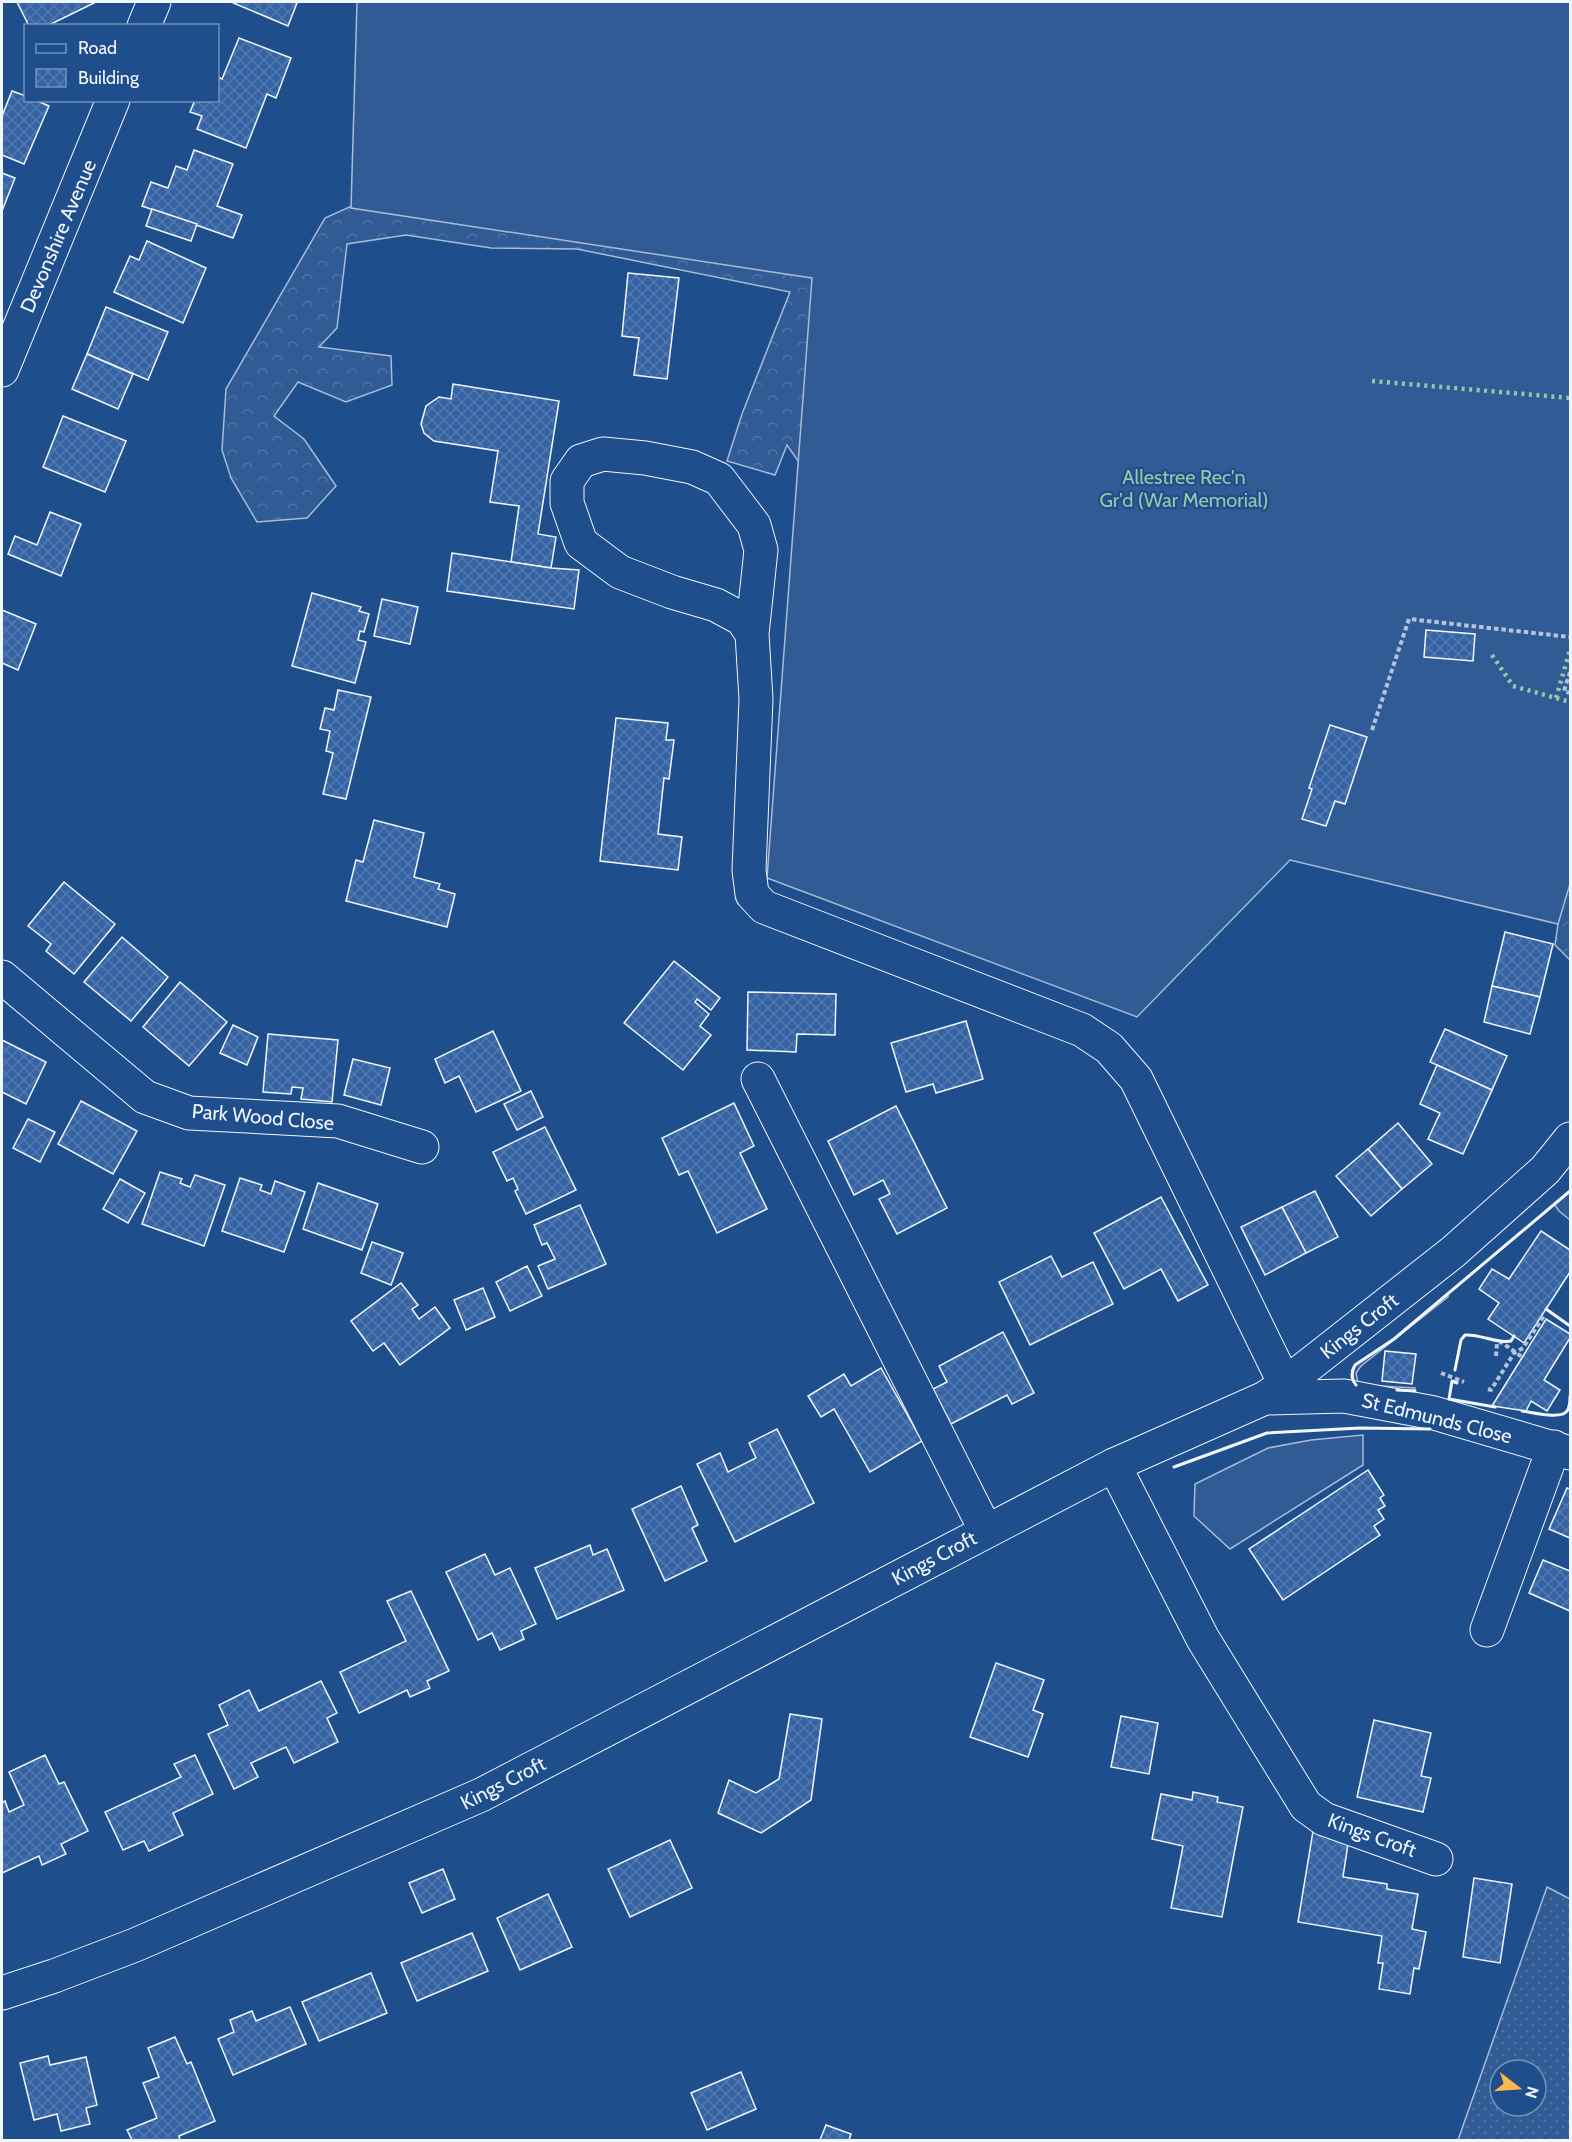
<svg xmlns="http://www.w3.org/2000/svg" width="1572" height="2142" viewBox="0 0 1572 2142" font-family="Cabin,sans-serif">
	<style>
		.grass { fill: url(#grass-dots); stroke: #a8bbd7; stroke-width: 1.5; fill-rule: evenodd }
		.forest { fill: url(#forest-crowns); stroke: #a8bbd7; stroke-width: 1.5 }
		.built { fill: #305b95; stroke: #a8bbd7; stroke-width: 1.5 }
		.building { fill: url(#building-cross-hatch); stroke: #f2f6ff; stroke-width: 1.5 }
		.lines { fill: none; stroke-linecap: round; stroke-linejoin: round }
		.minor-casing { stroke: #f2f6ff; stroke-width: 35 }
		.path { stroke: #b3c4dc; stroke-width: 4; stroke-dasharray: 4.5 3; stroke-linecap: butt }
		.minor { stroke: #1f4e8c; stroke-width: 33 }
		.hedge { stroke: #97c8a6; stroke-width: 4.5; stroke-dasharray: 3 4.5; stroke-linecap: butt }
		.wall { stroke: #f2f6ff; stroke-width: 3 }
		.labels { text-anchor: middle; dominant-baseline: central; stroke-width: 4.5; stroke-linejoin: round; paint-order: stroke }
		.street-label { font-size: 20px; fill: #f2f6ff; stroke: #1f4e8c }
		.park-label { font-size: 20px; fill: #97c8a6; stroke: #1f4e8c }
	</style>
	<defs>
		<pattern id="grass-dots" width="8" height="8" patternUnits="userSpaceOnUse" patternTransform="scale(1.5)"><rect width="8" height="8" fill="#305b95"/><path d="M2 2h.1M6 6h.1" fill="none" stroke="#4e73a5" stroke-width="1.8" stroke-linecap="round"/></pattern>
		<pattern id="forest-crowns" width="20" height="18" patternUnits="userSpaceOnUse" patternTransform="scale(1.5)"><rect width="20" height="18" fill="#305b95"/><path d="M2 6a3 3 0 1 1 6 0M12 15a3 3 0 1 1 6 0" fill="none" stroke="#4e73a5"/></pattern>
		<pattern id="building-cross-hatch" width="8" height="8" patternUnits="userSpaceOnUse" patternTransform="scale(1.5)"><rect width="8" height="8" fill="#3563a3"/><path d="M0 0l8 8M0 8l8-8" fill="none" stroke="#537ab1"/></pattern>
	</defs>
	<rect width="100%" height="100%" fill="#1f4e8c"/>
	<path class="grass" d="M 1547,1887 L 1570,1899 L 1570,2140 L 1458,2140 ZM 1500,2070 L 1536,2070 L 1536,2106 L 1500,2106 Z"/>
	<g class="forest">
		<path d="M 389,189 L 820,237 L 815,485 L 787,445 L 775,475 L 727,461 L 742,414 L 790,292 L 577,249 L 491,248 L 406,235 L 347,244 L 337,328 L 319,347 L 391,356 L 392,385 L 346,402 L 298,382 L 274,416 L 304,439 L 336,486 L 307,518 L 257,522 L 231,478 L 222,450 L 226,389 L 325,218 Z"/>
		<path d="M 1570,853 L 1570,960 L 1555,945 L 1558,924 L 1552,919 Z"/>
		<path d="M 1570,1191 L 1570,1220 L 1559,1211 L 1554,1204 Z"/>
		<path d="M 1448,1293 L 1448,1297 L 1361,1366 L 1356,1373 L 1358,1383 L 1362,1385 L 1415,1388 L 1415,1391 L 1361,1388 L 1354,1385 L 1352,1370 L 1355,1365 L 1394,1339 Z"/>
	</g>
	<g class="built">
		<path d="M 357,2 L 1570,2 L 1570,884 L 1558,924 L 1290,860 L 1137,1017 L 767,878 L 812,278 L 351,208 Z"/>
		<path d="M 1363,1435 L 1363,1465 L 1230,1549 L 1194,1516 L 1195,1484 L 1268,1448 L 1311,1440 Z"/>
	</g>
	<g class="building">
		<path d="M 17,2 L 96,2 L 47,26 L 29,26 Z"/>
		<path d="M 231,2 L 293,2 L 297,3 L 288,26 Z"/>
		<path d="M 239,38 L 291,58 L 276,98 L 267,94 L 246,148 L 197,129 L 202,116 L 190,112 L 195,100 L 218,100 L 218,77 L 222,79 Z"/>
		<path d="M 12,91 L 26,96 L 26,100 L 35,100 L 49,106 L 24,164 L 2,155 L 2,116 Z"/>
		<path d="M 194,150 L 233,164 L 217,206 L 242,215 L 233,238 L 142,206 L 151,182 L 168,188 L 176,166 L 187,170 Z"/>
		<path d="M 2,173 L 15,178 L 2,211 Z"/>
		<path d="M 152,209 L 197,224 L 191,241 L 146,226 Z"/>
		<path d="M 147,241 L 206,268 L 183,323 L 114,292 L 130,256 L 139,260 Z"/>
		<path d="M 628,273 L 679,278 L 667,379 L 634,375 L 639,338 L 622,336 Z"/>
		<path d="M 106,307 L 168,332 L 148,380 L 87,354 Z"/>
		<path d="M 87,354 L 133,374 L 118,409 L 72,389 Z"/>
		<path d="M 453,384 L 559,401 L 538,534 L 556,537 L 551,568 L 511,562 L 519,506 L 490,502 L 498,451 L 434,441 L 424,433 L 421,424 L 426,406 L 439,397 L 451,399 Z"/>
		<path d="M 63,416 L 126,441 L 105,492 L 43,467 Z"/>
		<path d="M 50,512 L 81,524 L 61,576 L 8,554 L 15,536 L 37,545 Z"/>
		<path d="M 452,553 L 551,568 L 579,570 L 574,609 L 447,591 Z"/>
		<path d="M 312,593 L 361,607 L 359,611 L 369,614 L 364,632 L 360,631 L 358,640 L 366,642 L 355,683 L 292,666 Z"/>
		<path d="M 382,599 L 418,607 L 410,644 L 374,636 Z"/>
		<path d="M 2,610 L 36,624 L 18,670 L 2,663 Z"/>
		<path d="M 1426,630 L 1475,634 L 1473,661 L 1424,657 Z"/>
		<path d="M 338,690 L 371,697 L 346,799 L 323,794 L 333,753 L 326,751 L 330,731 L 320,729 L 325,708 L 334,710 Z"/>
		<path d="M 616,718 L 668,723 L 666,740 L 674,740 L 669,779 L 664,778 L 658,834 L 682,837 L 678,870 L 600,861 Z"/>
		<path d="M 1330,725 L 1367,737 L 1345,804 L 1335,801 L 1326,826 L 1302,819 L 1312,789 L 1309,788 Z"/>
		<path d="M 374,820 L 424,833 L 414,877 L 440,884 L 438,889 L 455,894 L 447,927 L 346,901 L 356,860 L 363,862 Z"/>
		<path d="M 64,882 L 115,924 L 74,974 L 46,951 L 51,944 L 28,926 Z"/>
		<path d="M 1505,932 L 1553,944 L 1540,997 L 1492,986 Z"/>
		<path d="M 122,937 L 168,977 L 131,1021 L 84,982 Z"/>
		<path d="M 674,961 L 720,998 L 711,1010 L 697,999 L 695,1002 L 709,1014 L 700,1026 L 711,1035 L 683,1070 L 624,1023 Z"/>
		<path d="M 180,982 L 227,1022 L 189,1066 L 143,1027 Z"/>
		<path d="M 1492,986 L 1540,997 L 1530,1034 L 1484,1022 Z"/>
		<path d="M 748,992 L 836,994 L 835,1035 L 797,1034 L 796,1052 L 747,1050 Z"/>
		<path d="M 966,1021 L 983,1079 L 936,1093 L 933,1084 L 906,1092 L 891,1043 Z"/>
		<path d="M 233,1025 L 258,1037 L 247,1065 L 220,1053 Z"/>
		<path d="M 1445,1029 L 1507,1056 L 1492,1090 L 1430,1062 Z"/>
		<path d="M 493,1031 L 521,1091 L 476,1112 L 459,1076 L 445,1083 L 435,1059 Z"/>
		<path d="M 268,1034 L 338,1040 L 332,1102 L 301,1099 L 303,1088 L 292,1087 L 291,1094 L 263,1092 Z"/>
		<path d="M 2,1040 L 46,1062 L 26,1104 L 2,1092 Z"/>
		<path d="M 353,1059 L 390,1068 L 381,1105 L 344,1095 Z"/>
		<path d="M 1437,1065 L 1492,1090 L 1463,1154 L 1428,1139 L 1440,1113 L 1420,1104 Z"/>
		<path d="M 531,1091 L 543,1117 L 517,1130 L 504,1104 Z"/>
		<path d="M 81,1101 L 137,1131 L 113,1174 L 58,1144 Z"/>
		<path d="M 734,1103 L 754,1146 L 740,1153 L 767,1209 L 717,1233 L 688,1171 L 679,1175 L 662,1138 Z"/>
		<path d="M 896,1106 L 947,1208 L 897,1234 L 879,1199 L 890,1194 L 883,1180 L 854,1195 L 828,1141 Z"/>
		<path d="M 28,1119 L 55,1132 L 40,1162 L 13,1148 Z"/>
		<path d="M 1398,1123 L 1432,1164 L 1402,1189 L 1368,1149 Z"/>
		<path d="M 545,1127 L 576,1190 L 526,1214 L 515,1191 L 518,1189 L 513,1178 L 507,1181 L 493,1152 Z"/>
		<path d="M 1368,1149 L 1402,1189 L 1371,1216 L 1336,1176 Z"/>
		<path d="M 160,1172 L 182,1179 L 180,1183 L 190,1187 L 195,1175 L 225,1185 L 204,1246 L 142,1224 Z"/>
		<path d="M 240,1178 L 262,1185 L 260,1190 L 271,1194 L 275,1181 L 305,1192 L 284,1252 L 222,1231 Z"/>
		<path d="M 120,1179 L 145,1193 L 128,1223 L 103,1209 Z"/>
		<path d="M 318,1183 L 378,1204 L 362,1250 L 303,1229 Z"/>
		<path d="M 1315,1191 L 1338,1237 L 1306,1253 L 1282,1207 Z"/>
		<path d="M 1161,1197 L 1208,1285 L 1178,1301 L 1161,1269 L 1124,1289 L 1094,1233 Z"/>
		<path d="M 580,1205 L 606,1264 L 548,1289 L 538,1266 L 555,1259 L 547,1243 L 542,1245 L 534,1225 Z"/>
		<path d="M 1282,1207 L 1306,1253 L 1265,1275 L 1241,1227 Z"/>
		<path d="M 1541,1231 L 1570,1250 L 1570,1272 L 1524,1343 L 1488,1319 L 1499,1303 L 1479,1289 L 1492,1269 L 1509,1279 Z"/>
		<path d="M 372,1242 L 403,1253 L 391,1285 L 361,1273 Z"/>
		<path d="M 1051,1256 L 1062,1277 L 1093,1262 L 1113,1304 L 1030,1345 L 999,1282 Z"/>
		<path d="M 527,1266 L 542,1296 L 510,1311 L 496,1282 Z"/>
		<path d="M 401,1283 L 418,1305 L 412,1309 L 419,1319 L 435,1307 L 450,1328 L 400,1365 L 384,1343 L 373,1351 L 351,1321 Z"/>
		<path d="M 483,1288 L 495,1317 L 466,1330 L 454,1300 Z"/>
		<path d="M 1546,1319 L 1570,1334 L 1570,1338 L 1544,1380 L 1560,1390 L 1547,1411 L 1531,1401 L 1526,1411 L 1492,1406 Z"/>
		<path d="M 1003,1332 L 1034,1393 L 1012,1404 L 1007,1395 L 951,1424 L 933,1389 L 947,1382 L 939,1366 Z"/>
		<path d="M 1385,1351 L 1416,1354 L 1412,1384 L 1382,1381 Z"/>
		<path d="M 881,1368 L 922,1441 L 870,1472 L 834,1409 L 821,1417 L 808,1396 L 844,1374 L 851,1386 Z"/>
		<path d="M 777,1429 L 814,1503 L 735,1542 L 697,1464 L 720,1453 L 728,1472 L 756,1458 L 749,1443 Z"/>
		<path d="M 1368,1470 L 1384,1495 L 1380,1498 L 1385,1506 L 1378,1510 L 1384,1519 L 1374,1526 L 1380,1535 L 1283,1600 L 1249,1549 Z"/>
		<path d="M 681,1486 L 698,1525 L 692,1528 L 707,1561 L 665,1581 L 632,1509 Z"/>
		<path d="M 1567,1488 L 1570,1489 L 1570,1538 L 1549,1529 Z"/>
		<path d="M 590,1545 L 593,1555 L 607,1549 L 624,1590 L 557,1619 L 535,1568 Z"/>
		<path d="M 485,1554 L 495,1575 L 510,1568 L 536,1624 L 521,1631 L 524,1639 L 500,1650 L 492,1633 L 478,1640 L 446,1572 Z"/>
		<path d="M 1543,1560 L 1570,1571 L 1570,1611 L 1529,1593 Z"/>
		<path d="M 411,1591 L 449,1671 L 427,1681 L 430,1688 L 410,1697 L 407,1690 L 359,1713 L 340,1672 L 406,1641 L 387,1601 Z"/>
		<path d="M 996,1663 L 1044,1680 L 1033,1710 L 1043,1714 L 1028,1757 L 970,1737 Z"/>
		<path d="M 321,1681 L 337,1713 L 327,1718 L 338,1742 L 294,1763 L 286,1747 L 251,1763 L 258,1777 L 234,1789 L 208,1734 L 228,1725 L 219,1705 L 249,1690 L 259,1711 Z"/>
		<path d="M 790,1714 L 822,1719 L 811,1800 L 761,1833 L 718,1813 L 729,1780 L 756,1793 L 779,1779 Z"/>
		<path d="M 1121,1716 L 1158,1723 L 1149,1774 L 1111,1767 Z"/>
		<path d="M 1374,1720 L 1431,1733 L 1421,1776 L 1431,1778 L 1423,1812 L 1357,1797 Z"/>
		<path d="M 45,1755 L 59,1784 L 64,1782 L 88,1831 L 61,1844 L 66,1854 L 42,1865 L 39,1856 L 2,1873 L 2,1803 L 5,1801 L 9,1812 L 24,1805 L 9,1772 Z"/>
		<path d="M 195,1755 L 213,1794 L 173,1813 L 183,1835 L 149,1851 L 144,1841 L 123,1850 L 105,1812 L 181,1777 L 174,1764 Z"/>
		<path d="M 1193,1792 L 1218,1797 L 1217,1802 L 1243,1807 L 1222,1917 L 1171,1908 L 1183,1846 L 1152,1839 L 1161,1794 L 1192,1800 Z"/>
		<path d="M 1313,1831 L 1349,1837 L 1343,1877 L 1387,1884 L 1387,1889 L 1418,1894 L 1412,1929 L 1426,1932 L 1419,1969 L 1414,1968 L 1410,1994 L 1379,1989 L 1383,1963 L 1378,1963 L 1382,1936 L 1298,1922 Z"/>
		<path d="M 670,1840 L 692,1888 L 630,1917 L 608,1869 Z"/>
		<path d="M 443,1869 L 455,1899 L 422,1913 L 409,1883 Z"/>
		<path d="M 1474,1878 L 1512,1884 L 1500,1963 L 1463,1957 Z"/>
		<path d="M 548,1894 L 572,1947 L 520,1970 L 497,1918 Z"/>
		<path d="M 472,1933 L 488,1971 L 417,2001 L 401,1963 Z"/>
		<path d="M 371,1973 L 387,2013 L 319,2041 L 302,2002 Z"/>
		<path d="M 290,2007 L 306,2044 L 233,2075 L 218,2039 L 234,2032 L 230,2020 L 252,2011 L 256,2021 Z"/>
		<path d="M 175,2037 L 187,2064 L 191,2062 L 215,2121 L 179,2136 L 180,2140 L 132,2140 L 127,2130 L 157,2118 L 143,2083 L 159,2077 L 148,2048 Z"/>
		<path d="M 48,2056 L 50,2065 L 86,2057 L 97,2105 L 86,2108 L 90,2124 L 61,2131 L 57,2114 L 34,2120 L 20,2063 Z"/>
		<path d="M 741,2072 L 756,2109 L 707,2130 L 691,2093 Z"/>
		<path d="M 826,2125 L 851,2134 L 849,2140 L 820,2140 Z"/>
	</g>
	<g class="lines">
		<defs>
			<g id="minor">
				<path d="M 144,26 L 154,2"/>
				<path d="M 2,370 L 113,100"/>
				<path d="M 752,634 L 742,619 L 716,605 L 672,592 L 620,572 L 581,543 L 567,503 L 567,481 L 581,461 L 603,454 L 645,458 L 692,467 L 719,479 L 754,525 L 761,550 L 752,634 L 756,699 L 749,870 L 752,894 L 764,907 L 1082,1030 L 1109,1048 L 1136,1079 L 1285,1384"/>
				<path d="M 2,977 L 145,1097 L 189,1113 L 338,1121 L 422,1147"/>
				<path d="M 758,1079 L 986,1531"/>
				<path d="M 1265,1398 L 1344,1396 L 1434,1413 L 1570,1453"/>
				<path d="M 1114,1465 L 1203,1639 L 1306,1806 L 1324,1819 L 1436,1859"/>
				<path d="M 1487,1630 L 1554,1447"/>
				<path d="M 2,1993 L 54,1976 L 135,1945 L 481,1795 L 1114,1465 L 1265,1398 L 1285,1384 L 1453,1252 L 1545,1170 L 1570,1139"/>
			</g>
		</defs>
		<use href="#minor" class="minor-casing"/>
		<g class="path">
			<path d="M 1570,672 L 1564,691 L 1570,693"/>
			<path d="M 1372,730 L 1409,619 L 1570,637"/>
			<path d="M 1496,1356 L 1497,1343 L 1501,1342 L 1522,1357"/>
			<path d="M 1441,1373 L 1464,1382"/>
			<path d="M 1488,1389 L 1491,1390 L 1514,1353 L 1523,1348 L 1545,1314"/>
		</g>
		<use href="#minor" class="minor"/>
		<g class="hedge">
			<path d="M 1372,381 L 1570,398"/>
			<path d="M 1492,655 L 1513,686 L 1570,702"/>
			<path d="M 1556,698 L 1570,650"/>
		</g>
		<g class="wall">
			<path d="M 1546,1309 L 1570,1326"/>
			<path d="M 1455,1370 L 1461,1340 L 1465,1335 C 1481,1334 1496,1344 1511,1341 L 1514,1336"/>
			<path d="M 1457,1383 L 1452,1381 L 1449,1399 L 1495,1407"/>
			<path d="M 1356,1385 C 1351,1379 1351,1372 1355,1365 L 1394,1339 L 1570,1191"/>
			<path d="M 1397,1390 L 1415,1391"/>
			<path d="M 1522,1411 C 1532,1412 1561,1420 1567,1411 C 1570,1407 1570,1400 1570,1396"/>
			<path d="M 1174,1467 L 1267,1433 L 1360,1428 L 1430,1429"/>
		</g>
	</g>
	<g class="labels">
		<g class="street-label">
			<text transform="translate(58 236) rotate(-67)">Devonshire Avenue</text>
			<text transform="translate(263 1117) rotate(5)">Park Wood Close</text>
			<text transform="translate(1359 1326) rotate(-38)">Kings Croft</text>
			<text transform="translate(1437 1418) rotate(14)">St Edmunds Close</text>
			<text transform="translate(934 1558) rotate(-28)">Kings Croft</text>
			<text transform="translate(503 1783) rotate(-27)">Kings Croft</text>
			<text transform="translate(1372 1835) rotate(20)">Kings Croft</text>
		</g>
		<g class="park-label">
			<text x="1184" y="477">Allestree Rec'n<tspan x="1184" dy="23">Gr'd (War Memorial)</tspan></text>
		</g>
	</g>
	<rect width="1572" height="2142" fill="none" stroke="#f2f6ff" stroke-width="6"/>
	<rect x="24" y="24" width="195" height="78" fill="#1f4e8c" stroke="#7391ba" stroke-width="1.5"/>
	<rect x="36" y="44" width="30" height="9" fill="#1f4e8c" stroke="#7391ba" stroke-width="1.5"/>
	<text x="78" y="54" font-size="18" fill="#f2f6ff">Road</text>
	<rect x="36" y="69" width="30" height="18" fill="url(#building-cross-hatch)" stroke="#7391ba" stroke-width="1.5"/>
	<text x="78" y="84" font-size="18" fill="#f2f6ff">Building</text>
	<g transform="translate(1518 2088) rotate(107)"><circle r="28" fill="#1f4e8c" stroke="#7391ba" stroke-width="1.5"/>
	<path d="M0-4.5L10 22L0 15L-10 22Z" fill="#ffb74d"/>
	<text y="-9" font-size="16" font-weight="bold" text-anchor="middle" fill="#f2f6ff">N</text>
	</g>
</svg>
